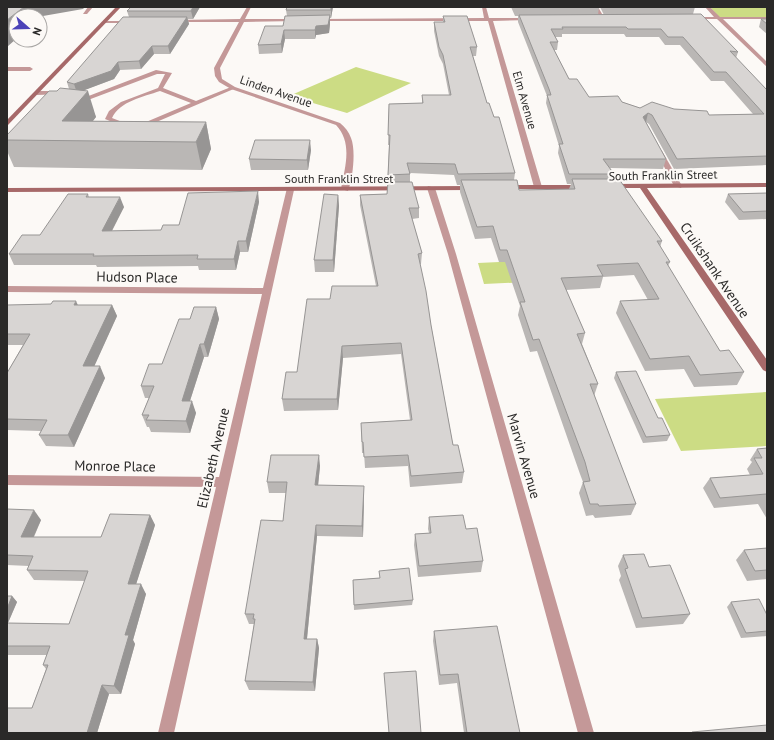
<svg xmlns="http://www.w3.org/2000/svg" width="774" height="740" viewBox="0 0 774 740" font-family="'PT Sans',sans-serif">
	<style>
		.green { fill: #ccdc84 }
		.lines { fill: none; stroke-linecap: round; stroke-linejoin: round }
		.lane { fill: #c49898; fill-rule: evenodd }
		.street { fill: #c49898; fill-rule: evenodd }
		.secondary { fill: #a76969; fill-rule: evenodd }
		.wall { fill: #bab7b5; fill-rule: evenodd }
		.shaded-wall { fill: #979594 }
		.building { fill: #d8d5d3; stroke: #979594; fill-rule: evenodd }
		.labels { text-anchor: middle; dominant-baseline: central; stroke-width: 4; stroke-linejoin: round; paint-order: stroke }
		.far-street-label { font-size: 12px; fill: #2a2928; stroke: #fcf9f6 }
		.street-label { font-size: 14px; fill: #2a2928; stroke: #fcf9f6 }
	</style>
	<rect width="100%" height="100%" fill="#fcf9f6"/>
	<g class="green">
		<path d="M 710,7 L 767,7 L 767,17 L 719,17 Z"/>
		<path d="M 356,67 L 411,83 L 347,113 L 289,96 Z"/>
		<path d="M 563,259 L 572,280 L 484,284 L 478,263 Z"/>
		<path d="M 766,392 L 767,446 L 681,451 L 655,399 Z"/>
	</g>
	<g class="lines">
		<g class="lane">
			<path d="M 88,7 L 93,7 L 87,14 L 83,14 Z"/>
			<path d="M 594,7 L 598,7 L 605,19 L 601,19 Z"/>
			<path d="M 7,67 L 30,67 L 33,69 L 30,71 L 7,71 Z"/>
			<path d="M 156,70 L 172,73 L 163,88 L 196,101 L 231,87 L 236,88 L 140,129 L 127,128 L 105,119 L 109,111 L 121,102 L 158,88 L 165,74 L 157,74 L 88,100 L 75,97 L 78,95 L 86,97 ZM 160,91 L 191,103 L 139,125 L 130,125 L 112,118 C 120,101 143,97 160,91 Z"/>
			<path d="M 61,91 L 64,93 L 63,94 L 37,95 L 34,93 L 37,91 Z"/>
		</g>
		<g class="street">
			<path d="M 247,7 L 251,7 L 245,19 L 297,19 L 299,20 L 297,21 L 244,22 L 220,68 L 222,79 L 235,87 L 340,123 C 345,127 349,132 351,138 C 356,150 353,178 348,191 L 341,189 C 345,167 353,143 336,125 L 231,89 L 219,82 L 215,76 L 214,68 L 239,22 L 175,22 L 173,21 L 175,20 L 240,19 Z"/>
			<path d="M 482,7 L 486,7 L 489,18 L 531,18 L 533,19 L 531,20 L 493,21 L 542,187 L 541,189 L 534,187 L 488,21 L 317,21 L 315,20 L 317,19 L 484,18 Z"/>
			<path d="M 705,7 L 710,7 L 720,17 L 767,17 L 767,19 L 723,19 L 767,62 L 767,67 L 717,19 L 689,19 L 691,17 L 714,17 Z"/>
			<path d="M 105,21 L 131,21 L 133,22 L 131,23 L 103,23 Z"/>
			<path d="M 657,150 L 662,151 L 682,186 L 681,188 L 674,186 L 656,151 Z"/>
			<path d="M 428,186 L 435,188 L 456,254 L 594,733 L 578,733 L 448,254 L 427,188 Z"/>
			<path d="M 287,188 L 294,190 L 174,733 L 158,733 L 216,487 L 7,485 L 7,475 L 219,477 L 262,294 L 7,292 L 7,286 L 263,288 Z"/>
		</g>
		<g class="secondary">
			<path d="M 116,7 L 121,7 L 7,126 L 7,120 Z"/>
			<path d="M 767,183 L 767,187 L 647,188 L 767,360 L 767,372 L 763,370 L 640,188 L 611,188 L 607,186 L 611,184 Z"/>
			<path d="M 502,185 L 583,185 L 587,187 L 583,189 L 505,189 L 501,187 Z"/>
			<path d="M 473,186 L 476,186 L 476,190 L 7,192 L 7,188 Z"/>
		</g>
	</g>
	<g class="wall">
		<path d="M 131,7 L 200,7 L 193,19 L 188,19 L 189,24 L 170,54 L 154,54 L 141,69 L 120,70 L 114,79 L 84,90 L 96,117 L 92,121 L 206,122 L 211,149 L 202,170 L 14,167 L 7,151 L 7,135 L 69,89 L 67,82 L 129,17 L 127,11 Z"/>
		<path d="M 287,7 L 333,7 L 331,18 L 330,18 L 330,24 L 329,33 L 316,35 L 315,39 L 285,39 L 282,53 L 259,54 L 258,45 L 283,26 L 287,16 L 286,10 Z"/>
		<path d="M 511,7 L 599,7 L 598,15 L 604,15 L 600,7 L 695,7 L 693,14 L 738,52 L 736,58 L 767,90 L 767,165 L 674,169 L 649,124 L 646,122 L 666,159 L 663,169 L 610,168 L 614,174 L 612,179 L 662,241 L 660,247 L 670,262 L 668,266 L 720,351 L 744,372 L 737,385 L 694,387 L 684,369 L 645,371 L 616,313 L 620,301 L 648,300 L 634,275 L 603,277 L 600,288 L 566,290 L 585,333 L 582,344 L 598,384 L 594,396 L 636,504 L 631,515 L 595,518 L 593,515 L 586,516 L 579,493 L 583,482 L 580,474 L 537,351 L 530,352 L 518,315 L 520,306 L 505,262 L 499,262 L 491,238 L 475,239 L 460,192 L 460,185 L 457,185 L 454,175 L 410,173 L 410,182 L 419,208 L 419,218 L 412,219 L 422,253 L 421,264 L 420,264 L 431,325 L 453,445 L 464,472 L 462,483 L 410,487 L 408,466 L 365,468 L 364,453 L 362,453 L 361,423 L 410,420 L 401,354 L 343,358 L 338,410 L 284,411 L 282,399 L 297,372 L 330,299 L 376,286 L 360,205 L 360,195 L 387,194 L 389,145 L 388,145 L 389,104 L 422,103 L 422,95 L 449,95 L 443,64 L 439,56 L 434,31 L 434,22 L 443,22 L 443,16 L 477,47 L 476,56 L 473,56 L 487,103 L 494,117 L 515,173 L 514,180 L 519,190 L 569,189 L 571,184 L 567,184 L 558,153 L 559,146 L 546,103 L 547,96 L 518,22 L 518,16 L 515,16 ZM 562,34 L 624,34 L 626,37 L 659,37 L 665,45 L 680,45 L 711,81 L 724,81 L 753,114 L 709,115 L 674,109 L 640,108 L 622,102 L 589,97 L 569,79 L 554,50 L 557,50 L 558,42 L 555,37 L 562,37 Z"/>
		<path d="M 761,19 L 767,19 L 767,34 L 759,27 Z"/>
		<path d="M 311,150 L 308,170 L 251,170 L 249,159 Z"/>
		<path d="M 767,193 L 767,219 L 739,220 L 725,202 L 728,194 Z"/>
		<path d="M 88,194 L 89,197 L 124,207 L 112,231 L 161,230 L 259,202 L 248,252 L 240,252 L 236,270 L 199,270 L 198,266 L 97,267 L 96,265 L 14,265 L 9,254 L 40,235 Z"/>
		<path d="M 338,195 L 339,206 L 334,272 L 315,272 L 314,260 Z"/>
		<path d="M 7,305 L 112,305 L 117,316 L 94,366 L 105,378 L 74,447 L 46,446 L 39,435 L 41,431 L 7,430 L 7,373 L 23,345 L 7,345 Z"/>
		<path d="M 216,307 L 219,319 L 208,357 L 204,357 L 190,401 L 196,413 L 190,433 L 151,432 L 149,427 L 147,427 L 142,415 L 149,398 L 145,398 L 141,386 L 162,364 L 190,319 Z"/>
		<path d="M 616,372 L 658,418 L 670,435 L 667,441 L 643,443 L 614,378 Z"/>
		<path d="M 767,448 L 767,519 L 758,504 L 714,508 L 703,488 L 710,478 L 750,475 L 747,469 L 752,462 L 750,460 L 757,449 Z"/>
		<path d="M 320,466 L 318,485 L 364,497 L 363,537 L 317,536 L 307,639 L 317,639 L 319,648 L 315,691 L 249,690 L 245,681 L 254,624 L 249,624 L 245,614 L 283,521 L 286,493 L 269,493 L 267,482 Z"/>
		<path d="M 7,509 L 41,520 L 34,537 L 101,537 L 150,515 L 155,525 L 136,584 L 146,594 L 133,640 L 135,644 L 121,694 L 109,694 L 97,733 L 7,733 L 32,708 L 46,669 L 43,665 L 47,655 L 7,655 L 7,596 L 12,596 L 17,602 L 8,623 L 69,624 L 85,581 L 34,580 L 27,570 L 29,566 L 7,565 Z"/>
		<path d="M 429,517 L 466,529 L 483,561 L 481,572 L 418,577 L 414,545 L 415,534 L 429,533 L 428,529 Z"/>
		<path d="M 767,548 L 767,579 L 747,581 L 736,560 L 744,550 Z"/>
		<path d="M 623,555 L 649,567 L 690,614 L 683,624 L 636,628 L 619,580 L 621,576 L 618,566 Z"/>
		<path d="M 379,571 L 413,600 L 412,605 L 354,610 L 353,580 L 380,578 Z"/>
		<path d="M 731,602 L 767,615 L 767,636 L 741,638 L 727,607 Z"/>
		<path d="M 434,631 L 520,733 L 464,733 L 457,683 L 439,685 L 433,641 Z"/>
	</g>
	<g class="shaded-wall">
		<path d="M 24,7 L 85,7 L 83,9 L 43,16 L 40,19 L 40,16 L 16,16 L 16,39 L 7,47 L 7,20 Z"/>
		<path d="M 193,7 L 200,7 L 193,19 L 191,11 Z"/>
		<path d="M 331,7 L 333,7 L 331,18 Z"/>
		<path d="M 330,15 L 330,24 L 329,33 L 316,35 L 315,39 L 315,30 L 316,26 Z"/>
		<path d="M 187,17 L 189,24 L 170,54 L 168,46 Z"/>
		<path d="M 284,30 L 285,39 L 282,53 L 281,44 Z"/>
		<path d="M 152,46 L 154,54 L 141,69 L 139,61 Z"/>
		<path d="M 118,62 L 120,70 L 114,79 L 77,93 L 74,84 Z"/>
		<path d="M 88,91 L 96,117 L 78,141 L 62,121 Z"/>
		<path d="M 648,113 L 646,122 L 643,117 Z"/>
		<path d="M 206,122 L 211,149 L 202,170 L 196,142 Z"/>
		<path d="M 310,140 L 311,150 L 308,170 L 307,160 Z"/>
		<path d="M 258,191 L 259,202 L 248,252 L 246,241 Z"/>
		<path d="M 338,195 L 339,206 L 334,272 L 333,260 Z"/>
		<path d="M 120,197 L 124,207 L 106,242 L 102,231 Z"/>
		<path d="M 238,241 L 240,252 L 236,270 L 234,259 Z"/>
		<path d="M 76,301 L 81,312 L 74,305 Z"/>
		<path d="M 112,305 L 117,316 L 89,378 L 83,366 Z"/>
		<path d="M 216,307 L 219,319 L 208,357 L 204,344 Z"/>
		<path d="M 200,344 L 204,357 L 186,413 L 182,401 Z"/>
		<path d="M 342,346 L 343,358 L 338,410 L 337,399 Z"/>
		<path d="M 100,366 L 105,378 L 74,447 L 68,435 Z"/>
		<path d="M 192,401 L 196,413 L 190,433 L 186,421 Z"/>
		<path d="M 319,455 L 320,466 L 317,496 L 315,485 Z"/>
		<path d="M 364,486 L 364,497 L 363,537 L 362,526 Z"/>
		<path d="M 34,510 L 41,520 L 29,547 L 21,537 Z"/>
		<path d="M 150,515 L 155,525 L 133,594 L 128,584 Z"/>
		<path d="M 316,525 L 317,536 L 306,648 L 304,639 Z"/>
		<path d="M 141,584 L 146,594 L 133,640 L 135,644 L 121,694 L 114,686 L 125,635 Z"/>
		<path d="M 12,596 L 17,602 L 7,625 L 7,609 Z"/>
		<path d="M 317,639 L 319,648 L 315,691 L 313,682 Z"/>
		<path d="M 102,685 L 109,694 L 97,733 L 87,733 Z"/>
	</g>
	<g class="building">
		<path d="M 7,7 L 24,7 L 7,20 Z"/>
		<path d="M 131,7 L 193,7 L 191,11 L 127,11 Z"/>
		<path d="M 287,7 L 331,7 L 331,10 L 286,10 Z"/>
		<path d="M 701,14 L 738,52 L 730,51 L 767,90 L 767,156 L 677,159 L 652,115 L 648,113 L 643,117 L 666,159 L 603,159 L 614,174 L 569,174 L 559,144 L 563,144 L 547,95 L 551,95 L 549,89 L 519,15 ZM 562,27 L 626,27 L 628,29 L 661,29 L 668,37 L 683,37 L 714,72 L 726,72 L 764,114 L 709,115 L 707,111 L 674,109 L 652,102 L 640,108 L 622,102 L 618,96 L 589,97 L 577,79 L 569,79 L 550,42 L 558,42 L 551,29 L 563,29 Z"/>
		<path d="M 330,15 L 328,25 L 316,26 L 315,30 L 284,30 L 281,44 L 258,45 L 265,26 L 283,26 L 285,16 Z"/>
		<path d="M 443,16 L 467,16 L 477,47 L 470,47 L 487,103 L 489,103 L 494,117 L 499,117 L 515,173 L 458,174 L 455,164 L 407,163 L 410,174 L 388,175 L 390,135 L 388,135 L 389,104 L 423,103 L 422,95 L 451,95 L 443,55 L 439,47 L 434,22 L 445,22 Z"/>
		<path d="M 123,17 L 187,17 L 168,46 L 152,46 L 139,61 L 118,62 L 111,71 L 74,84 L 67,82 Z"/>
		<path d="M 761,19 L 767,19 L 767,24 Z"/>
		<path d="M 60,88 L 88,91 L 62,121 L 206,122 L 196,142 L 7,140 L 7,135 L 49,91 L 57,91 Z"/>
		<path d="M 255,140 L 310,140 L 307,160 L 249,159 Z"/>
		<path d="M 572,179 L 619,179 L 662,241 L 657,241 L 670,262 L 666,262 L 720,351 L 729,350 L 744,372 L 700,375 L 689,356 L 650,359 L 620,301 L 659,299 L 638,263 L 597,265 L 603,276 L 561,278 L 585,333 L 577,334 L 598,384 L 590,384 L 636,504 L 599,506 L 598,504 L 590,504 L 583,482 L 590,481 L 585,462 L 539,339 L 533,340 L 520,302 L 525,302 L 507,250 L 500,250 L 493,226 L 477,227 L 461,180 L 517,180 L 519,190 L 575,189 Z"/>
		<path d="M 388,182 L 412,182 L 419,208 L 409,208 L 422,253 L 418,254 L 426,291 L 431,325 L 453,445 L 458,445 L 464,472 L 411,476 L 408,455 L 364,457 L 363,442 L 362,442 L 361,423 L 412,420 L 401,343 L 342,346 L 337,399 L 282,399 L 286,372 L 297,372 L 307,299 L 330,299 L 332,286 L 378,286 L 360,195 L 387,194 Z"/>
		<path d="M 258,191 L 246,241 L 238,241 L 234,259 L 197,259 L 198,255 L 93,256 L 94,254 L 9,254 L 22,235 L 40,235 L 68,194 L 88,194 L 86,197 L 120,197 L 102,231 L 161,230 L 163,225 L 179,225 L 188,193 Z"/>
		<path d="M 767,193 L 767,211 L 743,212 L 728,194 Z"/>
		<path d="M 324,194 L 338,195 L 333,260 L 314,260 Z"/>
		<path d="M 53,301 L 76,301 L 74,305 L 112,305 L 83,366 L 100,366 L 68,435 L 39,435 L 47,420 L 7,419 L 7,373 L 30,334 L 7,334 L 7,305 L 51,304 Z"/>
		<path d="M 194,307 L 216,307 L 204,344 L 200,344 L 182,401 L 192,401 L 186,421 L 146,420 L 149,415 L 142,415 L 154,386 L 141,386 L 149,364 L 162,364 L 179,319 L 190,319 Z"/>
		<path d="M 636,371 L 658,418 L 662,418 L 670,435 L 646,437 L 616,372 Z"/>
		<path d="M 767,448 L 767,495 L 766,494 L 720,498 L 710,478 L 763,474 L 754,458 L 762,458 L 757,449 Z"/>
		<path d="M 271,455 L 319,455 L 315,485 L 364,486 L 362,526 L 316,525 L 304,639 L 317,639 L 313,682 L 245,681 L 255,619 L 253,619 L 254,614 L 245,614 L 261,520 L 283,521 L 287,482 L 267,482 Z"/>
		<path d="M 7,509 L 34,510 L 21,537 L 101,537 L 110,514 L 150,515 L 128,584 L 141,584 L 125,635 L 129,635 L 114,686 L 102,685 L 87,733 L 7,733 L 7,708 L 32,708 L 48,665 L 43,665 L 50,646 L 7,646 L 7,623 L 69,624 L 88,571 L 27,570 L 33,556 L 7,555 Z"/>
		<path d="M 463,515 L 466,529 L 477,528 L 483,561 L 419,566 L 415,534 L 431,533 L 429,517 Z"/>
		<path d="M 767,548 L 767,570 L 755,571 L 744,550 Z"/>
		<path d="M 644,554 L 649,567 L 670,565 L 690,614 L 642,618 L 625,569 L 628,568 L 623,555 Z"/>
		<path d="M 409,568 L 413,600 L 354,605 L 353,580 L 380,578 L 379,571 Z"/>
		<path d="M 7,596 L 12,596 L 7,609 Z"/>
		<path d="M 759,599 L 767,615 L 767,631 L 746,633 L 731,602 Z"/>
		<path d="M 497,626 L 520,733 L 467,733 L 458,674 L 440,675 L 434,631 Z"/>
		<path d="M 416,671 L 421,733 L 389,733 L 384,673 Z"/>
		<path d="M 767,725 L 767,733 L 692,733 L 692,732 Z"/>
	</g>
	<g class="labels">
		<g class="far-street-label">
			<text transform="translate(276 91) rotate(19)">Linden Avenue</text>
			<text transform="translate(525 100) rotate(74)">Elm Avenue</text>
			<text transform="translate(663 175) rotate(-1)">South Franklin Street</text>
			<text x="339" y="178">South Franklin Street</text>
		</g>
		<g class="street-label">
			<text transform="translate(715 270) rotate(56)">Cruikshank Avenue</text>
			<text transform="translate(137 277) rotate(1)">Hudson Place</text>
			<text transform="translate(524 456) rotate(74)">Marvin Avenue</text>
			<text transform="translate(213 458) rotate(-77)">Elizabeth Avenue</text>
			<text transform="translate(115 466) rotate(1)">Monroe Place</text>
		</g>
	</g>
	<rect width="774" height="740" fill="none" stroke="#2a2928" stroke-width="16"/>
	<g transform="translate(28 28) rotate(110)"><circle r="19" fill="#fcf9f6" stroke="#a8a6a4"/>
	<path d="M0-3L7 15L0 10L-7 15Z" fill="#4b42b8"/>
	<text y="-6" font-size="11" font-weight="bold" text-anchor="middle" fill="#2a2928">N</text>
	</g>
</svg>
